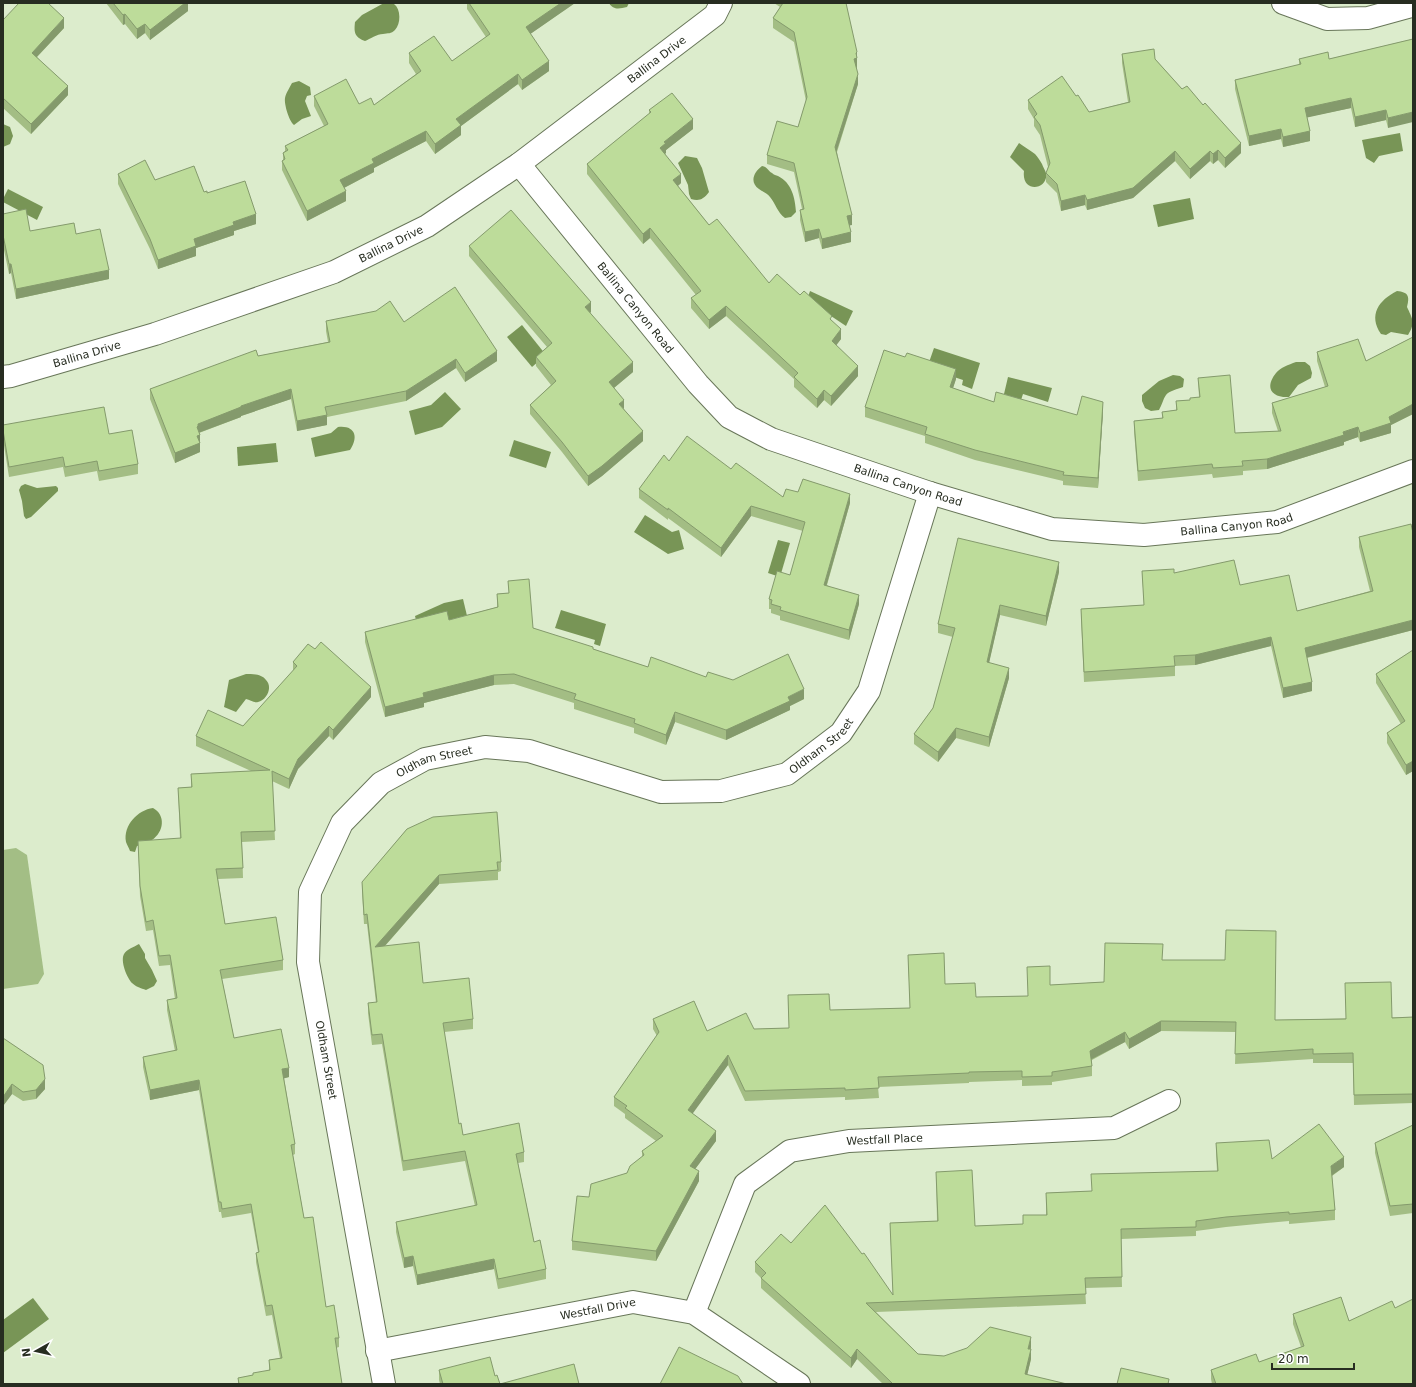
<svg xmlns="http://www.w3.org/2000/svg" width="1416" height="1387" viewBox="0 0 1416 1387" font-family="'DejaVu Sans',sans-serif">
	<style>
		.green { fill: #a3be85 }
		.water { fill: #789556 }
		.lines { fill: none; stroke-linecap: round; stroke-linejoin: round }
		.minor-casing { stroke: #687659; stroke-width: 24 }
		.minor { stroke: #fff; stroke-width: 22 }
		.wall { fill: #a3bd84 }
		.shaded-wall { fill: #849a6c }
		.building { fill: #bddc9a; stroke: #849a6c }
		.labels { text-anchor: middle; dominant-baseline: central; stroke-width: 3.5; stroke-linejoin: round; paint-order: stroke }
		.street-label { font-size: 11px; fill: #272d21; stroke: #fff }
	</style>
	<rect width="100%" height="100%" fill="#dceccc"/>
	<path class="green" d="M 16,848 L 27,855 L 44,974 L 38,984 L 3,989 L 3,850 Z"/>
	<g class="water">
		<path d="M 384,3 C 387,3 391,2 394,4 C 401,9 401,24 395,30 C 391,34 388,33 383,34 C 377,34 370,39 365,41 C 354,37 354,32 355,22 L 362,15 Z"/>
		<path d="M 609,3 L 629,3 L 627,7 C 619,9 613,10 609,3 Z"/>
		<path d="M 299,81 L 310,87 L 311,95 L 307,96 L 305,101 L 311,116 L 302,119 L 294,125 C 289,121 284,104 285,98 C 286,93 290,87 292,83 Z"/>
		<path d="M 3,124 L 10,127 L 13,136 L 10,144 L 3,147 Z"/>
		<path d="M 1400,133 L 1403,151 L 1379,156 L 1374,163 L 1366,158 L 1362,140 Z"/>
		<path d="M 1019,143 C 1024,147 1030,150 1035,154 C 1038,157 1040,161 1042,164 C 1043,167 1045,170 1046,173 C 1049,190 1021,194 1024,171 L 1010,157 Z"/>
		<path d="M 685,156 L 697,158 L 702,168 L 709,192 C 703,200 699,201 691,199 L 689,194 L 688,185 L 678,163 Z"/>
		<path d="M 762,166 C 768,167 768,171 772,173 C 774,175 776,175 778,176 C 792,183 795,198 796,212 L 791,217 L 785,218 C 777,212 776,204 770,197 C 767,193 763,192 759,189 C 749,182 754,172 762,166 Z"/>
		<path d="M 8,189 L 43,207 L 37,220 L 3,202 L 3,199 Z"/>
		<path d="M 1190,198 L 1194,219 L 1158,227 L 1153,205 Z"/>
		<path d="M 810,291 L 853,311 L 846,326 L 807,300 Z"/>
		<path d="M 1397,291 C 1408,292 1410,296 1407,307 C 1412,318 1416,323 1408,335 L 1391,332 L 1386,335 L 1381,334 C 1368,315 1379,300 1397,291 Z"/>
		<path d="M 522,325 L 546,355 L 532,367 L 507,337 Z"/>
		<path d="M 934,348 L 980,363 L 972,389 L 962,385 L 963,380 L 927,368 Z"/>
		<path d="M 1296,362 L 1305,362 L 1310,366 L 1312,373 L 1311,378 L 1298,385 L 1289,397 C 1272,398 1264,388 1276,373 C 1281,367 1288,365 1296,362 Z"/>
		<path d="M 1173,375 L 1180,376 L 1184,379 L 1183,387 C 1178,389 1169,391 1166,395 C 1163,399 1162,405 1159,410 L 1151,411 L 1145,408 L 1142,401 L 1142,395 L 1159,381 Z"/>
		<path d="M 1008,377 L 1052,388 L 1048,402 L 1023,394 L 1021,400 L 1004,394 Z"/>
		<path d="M 445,392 L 461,409 L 442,427 L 415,435 L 409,411 L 431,405 Z"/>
		<path d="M 338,427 C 355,425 359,437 350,450 L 315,457 L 311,438 L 331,433 Z"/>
		<path d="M 514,440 L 551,452 L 546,468 L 509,456 Z"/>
		<path d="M 276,443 L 278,462 L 238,466 L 237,447 Z"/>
		<path d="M 25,484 L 37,488 L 56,486 L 58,488 L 58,491 L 31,517 L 26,519 L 24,516 L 22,501 L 19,490 L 21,486 Z"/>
		<path d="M 645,515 L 672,532 L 679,530 L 684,549 L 668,554 L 634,532 Z"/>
		<path d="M 778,540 L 790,543 L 780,577 L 768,573 Z"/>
		<path d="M 463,599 L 468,620 L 418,628 L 415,616 L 444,603 Z"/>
		<path d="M 561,610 L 606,624 L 600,646 L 594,644 L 595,640 L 555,628 Z"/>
		<path d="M 246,674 C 252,674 262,674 266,680 C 273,687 267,700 258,702 C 254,703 250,700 246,699 L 236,712 L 224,707 L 229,680 Z"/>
		<path d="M 153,808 C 166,815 164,832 152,840 C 148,843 142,845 137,846 L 135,852 L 130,851 C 129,848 127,845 126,842 C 123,825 138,810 153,808 Z"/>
		<path d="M 139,944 L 145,954 L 145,958 L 152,970 L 157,981 L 154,986 L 146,990 C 141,988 136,987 132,983 C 127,978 120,961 124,954 C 127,949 134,947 139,944 Z"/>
		<path d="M 33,1298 L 49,1319 L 3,1353 L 3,1320 Z"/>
	</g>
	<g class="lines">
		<defs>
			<g id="minor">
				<path d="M 1283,3 L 1327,19 L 1368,18 L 1408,7 L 1413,4"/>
				<path id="s1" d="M 519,164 L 698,384 L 729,417 L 771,439 L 930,493 L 1052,529 L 1144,535 L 1277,522 L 1413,471"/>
				<path id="s2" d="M 3,377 L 11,376 L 155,334 L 334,272 L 427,226 L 519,164 L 715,15 L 721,3"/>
				<path id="s3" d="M 694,1313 L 745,1184 L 790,1151 L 849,1141 L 1114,1128 L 1169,1101"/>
				<path id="s4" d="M 377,1351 L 633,1302 L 694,1313 L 799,1384"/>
				<path id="s5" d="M 384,1384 L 308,962 L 310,892 L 342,823 L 381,783 L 425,759 L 485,747 L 529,751 L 661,792 L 721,791 L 787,774 L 841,733 L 869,691 L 930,493"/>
			</g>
		</defs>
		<use href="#minor" class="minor-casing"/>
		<use href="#minor" class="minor"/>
	</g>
	<g class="wall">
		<path d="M 106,3 L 188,3 L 188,11 L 150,40 L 145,33 L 137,39 L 125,24 L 123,25 Z"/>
		<path d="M 467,3 L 575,3 L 530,34 L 549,71 L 522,90 L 518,84 L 461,126 L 461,135 L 435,154 L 426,141 L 374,168 L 374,172 L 344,188 L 346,201 L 307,221 L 282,170 L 282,161 L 283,160 L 283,153 L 285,151 L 285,146 L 324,126 L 314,106 L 314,96 L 359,104 L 374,105 L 416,74 L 409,63 L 409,53 L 452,61 L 486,37 L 467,9 Z"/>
		<path d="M 774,3 L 846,3 L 857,62 L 857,68 L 856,68 L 858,84 L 837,152 L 852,225 L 849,225 L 851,242 L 822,249 L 819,238 L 805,242 L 800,220 L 800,210 L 802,209 L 794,172 L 767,164 L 767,155 L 798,127 L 806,101 L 794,42 L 773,28 L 773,18 L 780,7 Z"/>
		<path d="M 3,20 L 64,28 L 37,57 L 68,95 L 31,134 L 3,108 Z"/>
		<path d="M 1413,39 L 1388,128 L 1386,120 L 1355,127 L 1351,108 L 1307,117 L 1310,141 L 1283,147 L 1281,139 L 1249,146 L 1235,89 L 1235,80 L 1299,65 L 1299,59 L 1329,59 Z"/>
		<path d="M 1122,54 L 1155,59 L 1182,89 L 1241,153 L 1225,168 L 1218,160 L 1213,164 L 1210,161 L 1190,179 L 1175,161 L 1133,198 L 1087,210 L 1085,205 L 1061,211 L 1057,193 L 1046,182 L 1046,173 L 1048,167 L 1040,135 L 1034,126 L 1034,119 L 1028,109 L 1028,100 L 1076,96 L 1089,112 L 1128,102 L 1122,63 Z"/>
		<path d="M 649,110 L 693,129 L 666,150 L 666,153 L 665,154 L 681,183 L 678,186 L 709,225 L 769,283 L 800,295 L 832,321 L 841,339 L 836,345 L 858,376 L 831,406 L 824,400 L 817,408 L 794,387 L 794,379 L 726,316 L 709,329 L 691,308 L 691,298 L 696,295 L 650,238 L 643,244 L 587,174 L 587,164 L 649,114 Z"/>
		<path d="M 118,174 L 155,180 L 207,193 L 256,224 L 234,231 L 234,235 L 196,248 L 196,256 L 158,269 L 150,249 L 118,184 Z"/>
		<path d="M 3,214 L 30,231 L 76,234 L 109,279 L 16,299 L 11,273 L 9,274 L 3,245 Z"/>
		<path d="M 469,246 L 591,312 L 590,313 L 633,372 L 614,388 L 624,409 L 643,441 L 602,476 L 588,486 L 562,452 L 530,414 L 530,405 L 551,385 L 536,366 L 536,357 L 547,347 L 469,256 Z"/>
		<path d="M 326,321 L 404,322 L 497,361 L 465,382 L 456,368 L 406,401 L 327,417 L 327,425 L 297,431 L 291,399 L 241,416 L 241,417 L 199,433 L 200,435 L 200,452 L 175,463 L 150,399 L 150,389 L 258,356 L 328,342 L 326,331 Z"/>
		<path d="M 1413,337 L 1413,414 L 1391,425 L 1391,433 L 1360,442 L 1358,437 L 1344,442 L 1344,445 L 1267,469 L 1243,471 L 1243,475 L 1213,478 L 1212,474 L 1138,481 L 1134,431 L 1134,421 L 1162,418 L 1162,412 L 1176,410 L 1176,401 L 1190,400 L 1199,397 L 1198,378 L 1235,433 L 1278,431 L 1272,413 L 1272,403 L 1325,387 L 1317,361 L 1317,352 L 1366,361 Z"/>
		<path d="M 956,379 L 953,388 L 994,402 L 1077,415 L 1103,412 L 1098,488 L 1063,485 L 1063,481 L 975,460 L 925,443 L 925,436 L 865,417 L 865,407 Z"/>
		<path d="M 3,425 L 109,434 L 138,464 L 138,474 L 99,481 L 97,471 L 65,477 L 63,467 L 9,477 L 3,439 Z"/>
		<path d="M 669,461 L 731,469 L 783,497 L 798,492 L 850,503 L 827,585 L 859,604 L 849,640 L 780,620 L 780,616 L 771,613 L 771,609 L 769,609 L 769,599 L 790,575 L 803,531 L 751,516 L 721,557 L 668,518 L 668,520 L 639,498 L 639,489 Z"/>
		<path d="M 1359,537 L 1413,630 L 1307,658 L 1312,691 L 1283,698 L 1271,646 L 1195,665 L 1175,666 L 1175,676 L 1084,682 L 1081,618 L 1081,609 L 1144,605 L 1142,571 L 1174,573 L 1240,585 L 1297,611 L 1370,591 L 1359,547 Z"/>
		<path d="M 1059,572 L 1046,626 L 1000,615 L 989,662 L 1009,678 L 989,747 L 956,738 L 938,762 L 914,744 L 914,734 L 933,708 L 953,637 L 938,633 L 938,624 Z"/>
		<path d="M 508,581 L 533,628 L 593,649 L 648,667 L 706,677 L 733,680 L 804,699 L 790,706 L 790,710 L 726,740 L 675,722 L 666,745 L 634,733 L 634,728 L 574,709 L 574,703 L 514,684 L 494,685 L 424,703 L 424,707 L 385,717 L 365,642 L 365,632 L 449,620 L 497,607 L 497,594 L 509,593 Z"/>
		<path d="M 1413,650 L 1413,771 L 1406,775 L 1387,743 L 1387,733 L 1401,724 L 1376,683 L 1376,674 Z"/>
		<path d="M 293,662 L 371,697 L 333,740 L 329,736 L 298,769 L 289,789 L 272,781 L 275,840 L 242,842 L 243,878 L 218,879 L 225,924 L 283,960 L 283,970 L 222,979 L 234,1038 L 289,1077 L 284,1078 L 295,1144 L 295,1154 L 293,1155 L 304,1218 L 326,1307 L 339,1338 L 339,1347 L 336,1348 L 342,1384 L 238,1384 L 238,1378 L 253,1375 L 269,1370 L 269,1360 L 280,1358 L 272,1315 L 266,1316 L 256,1262 L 256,1253 L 258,1252 L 251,1213 L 222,1218 L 221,1212 L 219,1212 L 199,1090 L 150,1100 L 143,1067 L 143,1057 L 175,1051 L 167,1010 L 167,1000 L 175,999 L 170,965 L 159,966 L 153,930 L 146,931 L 140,896 L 138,841 L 180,839 L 178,788 L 191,787 L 191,774 L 251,771 L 196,746 L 196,736 L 243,726 L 293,671 Z"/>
		<path d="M 407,829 L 501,862 L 501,871 L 498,872 L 498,880 L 439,884 L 385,946 L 423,983 L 473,1019 L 473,1029 L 444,1032 L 459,1124 L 463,1135 L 524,1152 L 524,1162 L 518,1163 L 534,1242 L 546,1269 L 546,1279 L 498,1289 L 494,1269 L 417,1285 L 413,1266 L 404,1268 L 396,1232 L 396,1222 L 475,1206 L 465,1161 L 403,1171 L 382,1044 L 372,1045 L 368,1013 L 368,1003 L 376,1003 L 367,924 L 364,924 L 362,892 L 362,882 Z"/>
		<path d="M 908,955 L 945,984 L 976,997 L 1028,996 L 1050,985 L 1104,982 L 1162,960 L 1275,1020 L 1413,1017 L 1413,1103 L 1354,1105 L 1353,1063 L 1313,1063 L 1313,1059 L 1235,1064 L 1236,1032 L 1161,1031 L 1129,1049 L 1125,1042 L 1092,1060 L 1092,1076 L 1052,1082 L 1052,1085 L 1022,1086 L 1022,1080 L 969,1082 L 969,1083 L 878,1087 L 879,1098 L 845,1100 L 845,1097 L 745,1101 L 728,1065 L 692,1113 L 716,1141 L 695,1169 L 699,1181 L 656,1261 L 572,1250 L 572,1241 L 589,1197 L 627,1173 L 642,1157 L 642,1151 L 656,1141 L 625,1118 L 625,1114 L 614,1106 L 614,1097 L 657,1036 L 653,1029 L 653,1019 L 707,1031 L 789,1028 L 788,995 L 830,1010 L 910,1008 Z"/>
		<path d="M 3,1038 L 45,1089 L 36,1099 L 23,1101 L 12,1094 L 3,1106 Z"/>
		<path d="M 1413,1125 L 1413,1213 L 1390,1216 L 1375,1153 L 1375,1143 Z"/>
		<path d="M 1216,1143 L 1272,1159 L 1344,1167 L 1332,1176 L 1335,1210 L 1335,1220 L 1289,1224 L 1289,1221 L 1226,1227 L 1196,1231 L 1196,1236 L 1121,1239 L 1122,1287 L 1085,1288 L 1086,1304 L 876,1312 L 918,1354 L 944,1356 L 1031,1347 L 1031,1359 L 1027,1375 L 1067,1384 L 883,1384 L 857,1359 L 851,1368 L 761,1288 L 761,1278 L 755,1272 L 755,1262 L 791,1243 L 893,1294 L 890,1223 L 937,1221 L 936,1172 L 975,1226 L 1023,1224 L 1023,1215 L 1046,1215 L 1046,1193 L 1091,1191 L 1217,1171 L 1216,1152 Z"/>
		<path d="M 1395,1308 L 1413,1384 L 1212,1384 L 1211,1379 L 1211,1370 L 1259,1362 L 1301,1347 L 1293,1324 L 1293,1314 L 1349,1321 Z"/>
		<path d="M 439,1370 L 495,1376 L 500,1384 L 579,1384 L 440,1384 L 439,1380 Z"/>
	</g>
	<g class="shaded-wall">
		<path d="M 185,3 L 188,3 L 188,11 L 150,40 L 150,30 Z"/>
		<path d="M 561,3 L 575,3 L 526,37 L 526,27 Z"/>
		<path d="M 125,14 L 125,24 L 123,25 L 123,15 Z"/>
		<path d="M 64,18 L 64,28 L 32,62 L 32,53 Z"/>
		<path d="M 145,24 L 145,33 L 137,39 L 137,29 Z"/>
		<path d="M 857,52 L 857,68 L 854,69 L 854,59 L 856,53 Z"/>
		<path d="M 549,61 L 549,71 L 522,90 L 522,80 Z"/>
		<path d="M 518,74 L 518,84 L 461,126 L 461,135 L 435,154 L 435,144 L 456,119 Z"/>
		<path d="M 858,74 L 858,84 L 835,156 L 835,147 Z"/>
		<path d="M 68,86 L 68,95 L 31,134 L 31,124 Z"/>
		<path d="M 1351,98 L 1351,108 L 1305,118 L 1305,108 Z"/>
		<path d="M 1386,110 L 1386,120 L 1355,127 L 1355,117 Z"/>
		<path d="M 1413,112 L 1413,122 L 1388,128 L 1388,118 Z"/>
		<path d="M 693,119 L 693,129 L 666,150 L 666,153 L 660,158 L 660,148 L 664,142 Z"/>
		<path d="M 1281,129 L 1281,139 L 1249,146 L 1249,136 Z"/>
		<path d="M 426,131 L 426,141 L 374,168 L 374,172 L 340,190 L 340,180 L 372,159 Z"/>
		<path d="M 1310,131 L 1310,141 L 1283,147 L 1283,137 Z"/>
		<path d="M 1241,143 L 1241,153 L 1225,168 L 1225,158 Z"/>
		<path d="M 1218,150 L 1218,160 L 1213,164 L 1213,154 Z"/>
		<path d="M 1175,151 L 1175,161 L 1133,198 L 1087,210 L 1087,200 Z"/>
		<path d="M 1210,151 L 1210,161 L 1190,179 L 1190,169 Z"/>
		<path d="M 681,174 L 681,183 L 673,190 L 673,180 Z"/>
		<path d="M 346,191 L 346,201 L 307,221 L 307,211 Z"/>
		<path d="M 1085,195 L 1085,205 L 1061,211 L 1061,201 Z"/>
		<path d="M 256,214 L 256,224 L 234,231 L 234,235 L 196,248 L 196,256 L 158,269 L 158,260 L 194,239 L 233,222 Z"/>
		<path d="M 852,215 L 852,225 L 847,226 L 847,216 Z"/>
		<path d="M 650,228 L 650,238 L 643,244 L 643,234 Z"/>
		<path d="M 819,229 L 819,238 L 805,242 L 805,232 Z"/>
		<path d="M 851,232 L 851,242 L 822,249 L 822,239 Z"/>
		<path d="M 9,264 L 11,264 L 11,273 L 9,274 Z"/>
		<path d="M 109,270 L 109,279 L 16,299 L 16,289 Z"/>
		<path d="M 591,302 L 591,312 L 585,317 L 585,307 Z"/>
		<path d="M 726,306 L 726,316 L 709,329 L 709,320 Z"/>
		<path d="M 841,329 L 841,339 L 832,351 L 832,341 Z"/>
		<path d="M 497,351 L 497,361 L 465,382 L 465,373 Z"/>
		<path d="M 456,359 L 456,368 L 406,401 L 406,391 Z"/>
		<path d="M 633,362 L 633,372 L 609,392 L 609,382 Z"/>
		<path d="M 858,366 L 858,376 L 831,406 L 831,396 Z"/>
		<path d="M 956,369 L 956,379 L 950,397 L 950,387 Z"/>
		<path d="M 291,389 L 291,399 L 241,416 L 241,417 L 198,433 L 200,435 L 200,452 L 175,463 L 175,453 L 197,427 L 198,424 L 241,406 Z"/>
		<path d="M 824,390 L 824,400 L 817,408 L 817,399 Z"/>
		<path d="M 624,400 L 624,409 L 619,404 Z"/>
		<path d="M 1103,402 L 1103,412 L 1098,488 L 1098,478 Z"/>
		<path d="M 1413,404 L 1413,414 L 1391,425 L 1391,433 L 1360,442 L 1360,433 L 1389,417 Z"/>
		<path d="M 327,415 L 327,425 L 297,431 L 297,421 Z"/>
		<path d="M 1358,427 L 1358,437 L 1344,442 L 1344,445 L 1267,469 L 1267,459 Z"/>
		<path d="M 643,431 L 643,441 L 602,476 L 588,486 L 588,476 Z"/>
		<path d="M 850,494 L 850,503 L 824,594 L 824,585 Z"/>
		<path d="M 751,506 L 751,516 L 721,557 L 721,548 Z"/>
		<path d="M 1059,562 L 1059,572 L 1046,626 L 1046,616 Z"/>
		<path d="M 859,595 L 859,604 L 849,640 L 849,630 Z"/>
		<path d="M 1000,605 L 1000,615 L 987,672 L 987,662 Z"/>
		<path d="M 1413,620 L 1413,630 L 1305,658 L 1305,648 Z"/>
		<path d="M 1271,637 L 1271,646 L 1195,665 L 1195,655 Z"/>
		<path d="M 1009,668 L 1009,678 L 989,747 L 989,737 Z"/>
		<path d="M 494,675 L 494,685 L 424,703 L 424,707 L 385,717 L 385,707 L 423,693 Z"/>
		<path d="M 1312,682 L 1312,691 L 1283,698 L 1283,688 Z"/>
		<path d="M 371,687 L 371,697 L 333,740 L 333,730 Z"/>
		<path d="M 804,689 L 804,699 L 790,706 L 790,710 L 726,740 L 726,730 L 788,697 Z"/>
		<path d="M 675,712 L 675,722 L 666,745 L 666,735 Z"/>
		<path d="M 329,726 L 329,736 L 298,769 L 289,789 L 289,779 L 298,759 Z"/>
		<path d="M 956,728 L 956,738 L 938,762 L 938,752 Z"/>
		<path d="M 1413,761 L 1413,771 L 1406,775 L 1406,765 Z"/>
		<path d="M 439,875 L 439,884 L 375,957 L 375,947 Z"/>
		<path d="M 1161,1021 L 1161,1031 L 1129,1049 L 1129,1039 Z"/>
		<path d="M 1125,1032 L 1125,1042 L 1090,1060 L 1090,1051 Z"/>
		<path d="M 728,1055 L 728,1065 L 688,1120 L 688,1110 Z"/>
		<path d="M 289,1068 L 289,1077 L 282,1079 L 282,1069 Z"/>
		<path d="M 45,1079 L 45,1089 L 36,1099 L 36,1090 Z"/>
		<path d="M 199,1080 L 199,1090 L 150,1100 L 150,1090 Z"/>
		<path d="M 12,1084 L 12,1094 L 3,1106 L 3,1097 Z"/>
		<path d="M 716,1131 L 716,1141 L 690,1176 L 690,1166 Z"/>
		<path d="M 1344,1157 L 1344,1167 L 1331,1176 L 1331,1166 Z"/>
		<path d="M 699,1171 L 699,1181 L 656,1261 L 656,1251 Z"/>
		<path d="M 413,1256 L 413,1266 L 404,1268 L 404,1258 Z"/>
		<path d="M 494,1259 L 494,1269 L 417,1285 L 417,1275 Z"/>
		<path d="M 1031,1337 L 1031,1347 L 1028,1358 L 1028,1349 Z"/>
		<path d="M 857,1349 L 857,1359 L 851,1368 L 851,1358 Z"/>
		<path d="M 1031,1349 L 1031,1359 L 1025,1384 L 1025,1374 Z"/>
	</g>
	<g class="building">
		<path d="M 19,3 L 48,3 L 64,18 L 32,53 L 68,86 L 31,124 L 3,98 L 3,20 Z"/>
		<path d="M 113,3 L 185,3 L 150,30 L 145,24 L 137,29 L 125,14 L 123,15 Z"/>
		<path d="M 469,3 L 561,3 L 526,27 L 549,61 L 522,80 L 518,74 L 456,119 L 461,125 L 435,144 L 426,131 L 372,159 L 374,163 L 340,180 L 346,191 L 307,211 L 282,161 L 285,159 L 283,153 L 288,150 L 285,146 L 328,124 L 314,96 L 346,79 L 359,104 L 371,98 L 374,105 L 421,71 L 409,53 L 434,36 L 452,61 L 490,34 Z"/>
		<path d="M 783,3 L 846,3 L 857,52 L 856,53 L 857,58 L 854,59 L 858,74 L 835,147 L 852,215 L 847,216 L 851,232 L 822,239 L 819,229 L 805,232 L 800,210 L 804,209 L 794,163 L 767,155 L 777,121 L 798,127 L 807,97 L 794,32 L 773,18 Z"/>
		<path d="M 1413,39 L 1413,112 L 1388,118 L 1386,110 L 1355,117 L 1351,98 L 1305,108 L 1310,131 L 1283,137 L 1281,129 L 1249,136 L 1235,80 L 1301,64 L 1299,59 L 1328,52 L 1329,59 Z"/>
		<path d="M 1154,49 L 1155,59 L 1182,89 L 1187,86 L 1203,105 L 1205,103 L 1241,143 L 1225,158 L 1218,150 L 1213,154 L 1210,151 L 1190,169 L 1175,151 L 1133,188 L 1087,200 L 1085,195 L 1061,201 L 1057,184 L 1046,173 L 1050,163 L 1040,125 L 1034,117 L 1037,114 L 1028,100 L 1062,76 L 1076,96 L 1078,95 L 1089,112 L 1130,102 L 1122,54 Z"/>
		<path d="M 672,93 L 693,119 L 664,142 L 666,143 L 660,148 L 681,174 L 673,180 L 709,225 L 717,219 L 769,283 L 777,274 L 800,295 L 804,291 L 832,316 L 830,319 L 841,329 L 832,341 L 858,366 L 831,396 L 824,390 L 817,399 L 794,377 L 798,373 L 726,306 L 709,320 L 691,298 L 701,291 L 650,228 L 643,234 L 587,164 L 651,112 L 649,110 Z"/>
		<path d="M 145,160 L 155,180 L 194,166 L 204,192 L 207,191 L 207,193 L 245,181 L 256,214 L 233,222 L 234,225 L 194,239 L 196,246 L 158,260 L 150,239 L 118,174 Z"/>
		<path d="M 26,209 L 30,231 L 74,223 L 76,234 L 100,229 L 109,270 L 16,289 L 11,264 L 9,264 L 3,235 L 3,214 Z"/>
		<path d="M 511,210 L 591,302 L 585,307 L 633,362 L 609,382 L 624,400 L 619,404 L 643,431 L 602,466 L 588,476 L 562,442 L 530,405 L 556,381 L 536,357 L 552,343 L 469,246 Z"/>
		<path d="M 455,287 L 497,351 L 465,373 L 456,359 L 406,391 L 325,407 L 327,415 L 297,421 L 291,389 L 241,406 L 241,407 L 198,424 L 198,426 L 197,427 L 200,435 L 197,436 L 200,443 L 175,453 L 150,389 L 256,350 L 258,356 L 330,342 L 326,321 L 376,311 L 390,301 L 404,322 Z"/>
		<path d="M 1413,337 L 1413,404 L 1389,417 L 1391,423 L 1360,433 L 1358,427 L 1343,432 L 1344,435 L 1267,459 L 1242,461 L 1243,466 L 1213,468 L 1212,464 L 1138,471 L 1134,421 L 1163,418 L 1162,412 L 1177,410 L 1176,401 L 1190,400 L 1190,398 L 1200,397 L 1198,378 L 1230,375 L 1235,433 L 1281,431 L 1272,403 L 1328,386 L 1317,352 L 1358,339 L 1366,361 Z"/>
		<path d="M 884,350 L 905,357 L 907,353 L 956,369 L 950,387 L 994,402 L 996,392 L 1077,415 L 1082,396 L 1103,402 L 1098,478 L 1063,475 L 1064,472 L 975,450 L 925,434 L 927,427 L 865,407 Z"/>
		<path d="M 104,407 L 109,434 L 132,430 L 138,464 L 99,471 L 97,461 L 65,467 L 63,457 L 9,467 L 3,430 L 3,425 Z"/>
		<path d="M 687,436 L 731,469 L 736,463 L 783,497 L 786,489 L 798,492 L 803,479 L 850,494 L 824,585 L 859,595 L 849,630 L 780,610 L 781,607 L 771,604 L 772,600 L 769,599 L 777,571 L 790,575 L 805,522 L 751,506 L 721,548 L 668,508 L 668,510 L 639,489 L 664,455 L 669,461 Z"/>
		<path d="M 1411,524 L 1413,533 L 1413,620 L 1305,648 L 1312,682 L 1283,688 L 1271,637 L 1195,655 L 1174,656 L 1175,666 L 1084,672 L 1081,609 L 1144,605 L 1142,571 L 1174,569 L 1174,573 L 1234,560 L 1240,585 L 1289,575 L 1297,611 L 1373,591 L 1359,537 Z"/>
		<path d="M 958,538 L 1059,562 L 1046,616 L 1000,605 L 987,662 L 1009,668 L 989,737 L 956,728 L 938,752 L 914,734 L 933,708 L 955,628 L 938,624 Z"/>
		<path d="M 529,579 L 533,628 L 593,647 L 593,649 L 648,667 L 651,657 L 706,677 L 708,672 L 733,680 L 788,654 L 804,689 L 788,697 L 790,701 L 726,730 L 675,712 L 666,735 L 634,723 L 635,719 L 574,699 L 576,694 L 514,674 L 494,675 L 423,693 L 424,697 L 385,707 L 365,632 L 447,611 L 449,620 L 498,607 L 497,594 L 509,593 L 508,581 Z"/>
		<path d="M 321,642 L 371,687 L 333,730 L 329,726 L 298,759 L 289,779 L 272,771 L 275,831 L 241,832 L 243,868 L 216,869 L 225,924 L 276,917 L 283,960 L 220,970 L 234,1038 L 281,1029 L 289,1068 L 282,1069 L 295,1144 L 291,1145 L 304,1218 L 313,1217 L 326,1307 L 334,1305 L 339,1338 L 335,1338 L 342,1384 L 239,1384 L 238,1378 L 253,1375 L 253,1373 L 270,1370 L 269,1360 L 282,1358 L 272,1305 L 266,1306 L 256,1253 L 259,1252 L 251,1204 L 222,1209 L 221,1202 L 219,1202 L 199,1080 L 150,1090 L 143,1057 L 177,1050 L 167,1000 L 177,998 L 170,955 L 159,956 L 153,920 L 146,922 L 140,886 L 138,841 L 181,838 L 178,788 L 192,787 L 191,774 L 270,770 L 196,736 L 208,710 L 243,726 L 297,666 L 293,662 L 308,644 L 315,649 Z"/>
		<path d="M 1413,650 L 1413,761 L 1406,765 L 1387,733 L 1405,721 L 1376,674 Z"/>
		<path d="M 497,812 L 501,862 L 497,862 L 498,870 L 439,875 L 375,947 L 419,942 L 423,983 L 469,978 L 473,1019 L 443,1023 L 459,1124 L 461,1123 L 463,1135 L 519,1123 L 524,1152 L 516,1154 L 534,1242 L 540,1240 L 546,1269 L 498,1279 L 494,1259 L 417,1275 L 413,1256 L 404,1258 L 396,1222 L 477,1205 L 465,1151 L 403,1161 L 382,1034 L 372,1035 L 368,1003 L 377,1002 L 367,914 L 364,915 L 362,882 L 407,829 L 433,817 Z"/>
		<path d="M 1226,930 L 1276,931 L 1275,1020 L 1346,1019 L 1345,983 L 1391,982 L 1392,1018 L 1413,1017 L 1413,1094 L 1354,1095 L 1353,1053 L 1313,1054 L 1313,1049 L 1235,1054 L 1236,1022 L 1161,1021 L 1129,1039 L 1125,1032 L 1090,1051 L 1092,1066 L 1052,1072 L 1052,1076 L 1022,1077 L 1022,1071 L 969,1072 L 969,1073 L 878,1077 L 879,1088 L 845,1090 L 845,1088 L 745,1091 L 728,1055 L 688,1110 L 716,1131 L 690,1166 L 699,1171 L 656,1251 L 572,1241 L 577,1196 L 589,1197 L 591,1184 L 627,1173 L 630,1166 L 644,1155 L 642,1151 L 663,1136 L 625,1108 L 627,1106 L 614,1097 L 659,1032 L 653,1019 L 694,1001 L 707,1031 L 746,1013 L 754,1029 L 789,1028 L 788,995 L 829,994 L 830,1010 L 910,1008 L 908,955 L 944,953 L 945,984 L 975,983 L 976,997 L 1028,996 L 1027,967 L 1050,966 L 1050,985 L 1104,982 L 1105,943 L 1163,944 L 1162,960 L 1225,960 Z"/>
		<path d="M 3,1038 L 43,1065 L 45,1079 L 36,1090 L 23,1092 L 12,1084 L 3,1097 Z"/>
		<path d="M 1319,1124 L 1344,1157 L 1331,1166 L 1335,1210 L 1289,1214 L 1289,1212 L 1226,1217 L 1196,1221 L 1196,1227 L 1121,1229 L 1122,1277 L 1085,1278 L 1086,1294 L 866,1303 L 918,1354 L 944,1356 L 967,1348 L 990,1327 L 1031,1337 L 1028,1349 L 1031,1349 L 1025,1374 L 1067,1384 L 893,1384 L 857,1349 L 851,1358 L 761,1278 L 766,1273 L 755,1262 L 781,1234 L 791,1243 L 825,1205 L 862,1254 L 864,1253 L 893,1295 L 890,1223 L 938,1221 L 936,1172 L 972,1170 L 975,1226 L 1023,1224 L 1023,1215 L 1047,1215 L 1046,1193 L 1092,1191 L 1091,1174 L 1218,1171 L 1216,1143 L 1269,1140 L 1272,1159 Z"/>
		<path d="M 1413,1125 L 1413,1204 L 1390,1206 L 1375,1143 Z"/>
		<path d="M 1341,1297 L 1349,1321 L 1392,1301 L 1395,1308 L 1413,1299 L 1413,1384 L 1216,1384 L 1211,1370 L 1256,1354 L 1259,1362 L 1304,1346 L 1293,1314 Z"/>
		<path d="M 679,1347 L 738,1376 L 743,1384 L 660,1384 Z"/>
		<path d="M 490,1357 L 495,1376 L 497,1375 L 500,1384 L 574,1364 L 579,1384 L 443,1384 L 439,1370 Z"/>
		<path d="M 1121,1368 L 1169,1379 L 1168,1384 L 1117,1384 Z"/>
	</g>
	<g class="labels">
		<g class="street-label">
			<text stroke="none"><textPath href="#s2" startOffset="735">Ballina Drive</textPath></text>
			<text stroke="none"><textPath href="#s2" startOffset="411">Ballina Drive</textPath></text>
			<text stroke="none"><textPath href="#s1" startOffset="185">Ballina Canyon Road</textPath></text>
			<text stroke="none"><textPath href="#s2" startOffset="87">Ballina Drive</textPath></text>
			<text stroke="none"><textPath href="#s1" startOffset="521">Ballina Canyon Road</textPath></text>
			<text stroke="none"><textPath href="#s1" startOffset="857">Ballina Canyon Road</textPath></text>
			<text stroke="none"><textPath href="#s5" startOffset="1097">Oldham Street</textPath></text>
			<text stroke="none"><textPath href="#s5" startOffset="689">Oldham Street</textPath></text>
			<text transform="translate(326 1060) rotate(80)">Oldham Street</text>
			<text stroke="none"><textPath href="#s3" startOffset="290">Westfall Place</textPath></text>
			<text stroke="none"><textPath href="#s4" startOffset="225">Westfall Drive</textPath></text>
		</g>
	</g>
	<rect width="1416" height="1387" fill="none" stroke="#272d21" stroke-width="8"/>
	<g transform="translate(36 1351) rotate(262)" stroke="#ffffff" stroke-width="3" paint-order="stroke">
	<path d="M0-3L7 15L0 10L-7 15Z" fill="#272d21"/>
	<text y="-6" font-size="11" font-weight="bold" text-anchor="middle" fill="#272d21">N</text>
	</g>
	<path d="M1272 1363v6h82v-6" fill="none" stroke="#272d21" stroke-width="2"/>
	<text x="1278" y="1363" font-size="12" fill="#272d21" stroke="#ffffff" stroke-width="3" paint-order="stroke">20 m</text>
</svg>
